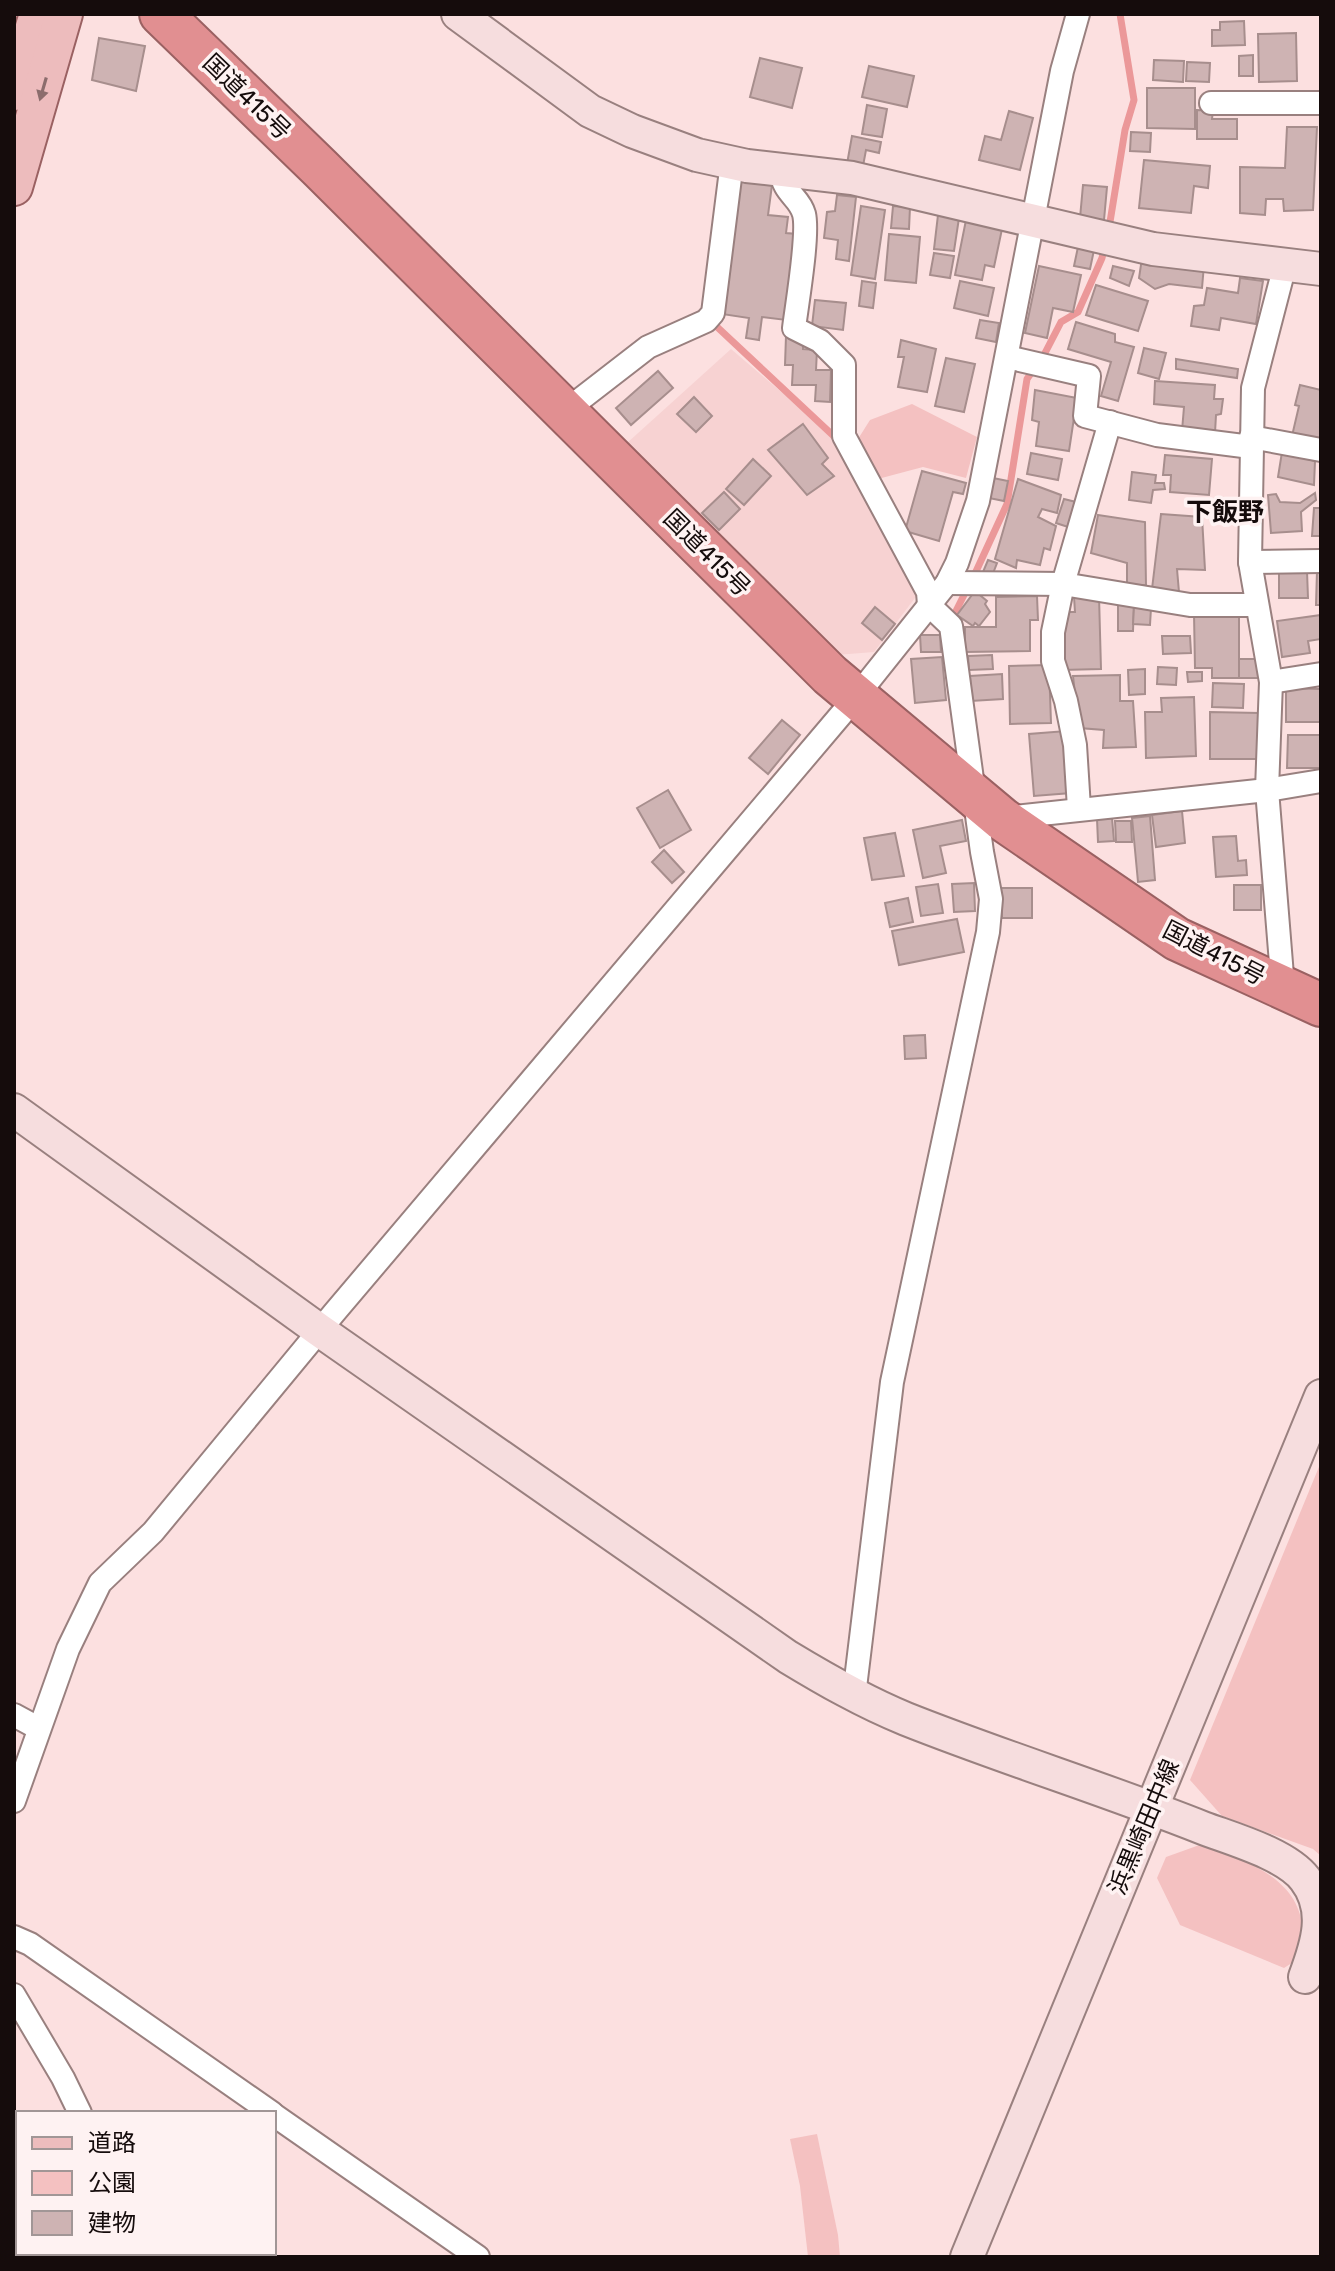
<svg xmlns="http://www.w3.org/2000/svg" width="1335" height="2271" viewBox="0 0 1335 2271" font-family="Rubik,'Noto Sans JP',sans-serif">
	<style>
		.built { fill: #f7d2d2 }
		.green { fill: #f4c1c1 }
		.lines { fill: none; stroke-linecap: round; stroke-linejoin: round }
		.stream { stroke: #eb9899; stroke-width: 7 }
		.building { fill: #ceb3b3; stroke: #a78e8d; stroke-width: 2 }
		.street-casing { stroke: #99807f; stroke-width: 26 }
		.secondary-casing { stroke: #99807f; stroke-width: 36 }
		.primary-casing { stroke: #9a6162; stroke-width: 40 }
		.highway-casing { stroke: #9a6162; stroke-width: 46 }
		.street { stroke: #fff; stroke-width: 22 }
		.secondary { stroke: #f6ddde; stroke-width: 32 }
		.primary { stroke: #edbcbd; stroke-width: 36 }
		.highway { stroke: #e18f91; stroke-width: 42 }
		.oneway { fill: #8c6d6d }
		.labels { text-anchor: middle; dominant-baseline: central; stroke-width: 7; stroke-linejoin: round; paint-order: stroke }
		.street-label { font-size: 24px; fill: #150c0c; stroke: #fef2f2 }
		.neighbourhood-label { font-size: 26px; font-weight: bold; fill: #150c0c; stroke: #fef2f2 }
	</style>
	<rect width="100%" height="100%" fill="#fce0e0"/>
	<path class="built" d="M 731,349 L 833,436 L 918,594 L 874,652 L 836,655 L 737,559 L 627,443 Z"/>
	<g class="green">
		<path d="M 912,404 L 977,437 L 966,478 L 923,467 L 874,480 L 853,447 L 870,420 Z"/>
		<path d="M 1321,1462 L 1321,1856 L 1313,1849 L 1222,1816 L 1190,1780 Z"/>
		<path d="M 1205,1843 C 1259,1868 1314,1883 1301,1957 L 1284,1968 L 1180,1925 L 1157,1878 L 1166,1857 Z"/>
		<path d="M 817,2134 L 838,2235 L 840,2257 L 808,2257 L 800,2186 L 790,2139 Z"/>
	</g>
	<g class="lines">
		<g class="stream">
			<path d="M 1109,228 L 1125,130 L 1134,100 L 1120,14"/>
			<path d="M 715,325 L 839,441"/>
			<path d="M 973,578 L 1007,504 L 1027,379 L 1045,353 L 1061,322 L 1078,312 L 1102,258 L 1105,244"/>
			<path d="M 951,621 L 967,589"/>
		</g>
	</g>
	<g class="building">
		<path d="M 1244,21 L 1245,45 L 1212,46 L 1212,30 L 1220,30 L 1220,22 Z"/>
		<path d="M 1296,33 L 1297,81 L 1259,82 L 1258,34 Z"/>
		<path d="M 99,38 L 145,46 L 136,91 L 92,80 Z"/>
		<path d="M 1253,55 L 1253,76 L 1239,76 L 1239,56 Z"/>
		<path d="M 760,58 L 802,68 L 792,108 L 750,97 Z"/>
		<path d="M 1154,60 L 1184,61 L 1183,82 L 1153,80 Z"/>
		<path d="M 1187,62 L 1210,63 L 1209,82 L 1186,81 Z"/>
		<path d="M 869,66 L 914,76 L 907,107 L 862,97 Z"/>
		<path d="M 1147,88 L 1195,88 L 1195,129 L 1147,128 Z"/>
		<path d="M 867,105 L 887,109 L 882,137 L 862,134 Z"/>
		<path d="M 1197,110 L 1213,111 L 1212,119 L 1237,119 L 1237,139 L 1197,139 Z"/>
		<path d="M 1009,111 L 1033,118 L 1020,170 L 979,160 L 985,136 L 1001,140 Z"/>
		<path d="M 1287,127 L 1317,127 L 1313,210 L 1284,211 L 1283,199 L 1266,199 L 1265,215 L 1240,213 L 1240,167 L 1285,168 Z"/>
		<path d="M 1131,132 L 1151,133 L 1150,152 L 1130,151 Z"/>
		<path d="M 852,136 L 881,142 L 879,153 L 866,150 L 863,166 L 847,164 Z"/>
		<path d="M 1144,160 L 1210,166 L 1208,188 L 1194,186 L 1191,213 L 1139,208 Z"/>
		<path d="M 740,181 L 772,185 L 768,215 L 788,217 L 786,233 L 797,234 L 786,320 L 762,317 L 759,340 L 746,338 L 749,318 L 722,314 Z"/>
		<path d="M 1083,185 L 1107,187 L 1104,220 L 1080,218 Z"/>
		<path d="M 837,195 L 856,197 L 849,261 L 836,259 L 838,240 L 824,238 L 827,212 L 835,211 Z"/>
		<path d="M 861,206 L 885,210 L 875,279 L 851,275 Z"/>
		<path d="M 893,206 L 910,207 L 909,229 L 891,228 Z"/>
		<path d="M 938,215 L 959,218 L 954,251 L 934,249 Z"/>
		<path d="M 966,220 L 1002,229 L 994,267 L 985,265 L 982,280 L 955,275 Z"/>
		<path d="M 889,234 L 920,237 L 916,283 L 885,280 Z"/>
		<path d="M 1078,247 L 1094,250 L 1090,269 L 1074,266 Z"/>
		<path d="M 934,253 L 954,256 L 950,278 L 930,275 Z"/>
		<path d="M 1142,258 L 1204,265 L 1202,288 L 1169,284 L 1155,289 L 1139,278 Z"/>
		<path d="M 1039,266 L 1081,275 L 1073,312 L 1053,308 L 1047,338 L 1025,333 Z"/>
		<path d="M 1113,266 L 1134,271 L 1129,286 L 1110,278 Z"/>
		<path d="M 1240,278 L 1263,281 L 1256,324 L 1221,318 L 1219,330 L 1191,326 L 1194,306 L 1204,305 L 1207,288 L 1238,293 Z"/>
		<path d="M 862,281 L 876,283 L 873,308 L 859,306 Z"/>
		<path d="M 960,281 L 994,288 L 988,316 L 954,308 Z"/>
		<path d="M 1096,285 L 1148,301 L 1138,331 L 1086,315 Z"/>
		<path d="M 815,300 L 846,303 L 843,330 L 812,326 Z"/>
		<path d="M 980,320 L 999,323 L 996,342 L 976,338 Z"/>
		<path d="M 1076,322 L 1115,334 L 1115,342 L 1134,347 L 1118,401 L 1101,396 L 1111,362 L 1068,349 Z"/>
		<path d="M 786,336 L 803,337 L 803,349 L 817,350 L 816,370 L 831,370 L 830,402 L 815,401 L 816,385 L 792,385 L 793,365 L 785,365 Z"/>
		<path d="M 901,340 L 936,349 L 927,392 L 898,387 L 904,357 L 898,357 Z"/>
		<path d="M 1144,348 L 1166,353 L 1159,379 L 1138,373 Z"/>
		<path d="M 946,358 L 975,364 L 964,412 L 935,406 Z"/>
		<path d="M 1176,359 L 1238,369 L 1237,378 L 1176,369 Z"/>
		<path d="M 658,371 L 673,388 L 631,425 L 616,408 Z"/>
		<path d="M 1155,381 L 1215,385 L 1214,399 L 1223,399 L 1221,414 L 1216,415 L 1215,433 L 1182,431 L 1184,407 L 1154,404 Z"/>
		<path d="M 1300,385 L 1321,390 L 1321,443 L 1292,436 L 1299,406 L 1295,405 Z"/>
		<path d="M 1035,390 L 1077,398 L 1069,451 L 1036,446 L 1039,422 L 1032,420 Z"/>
		<path d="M 694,397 L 712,416 L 696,432 L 677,414 Z"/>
		<path d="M 803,424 L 828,458 L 822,464 L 834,476 L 807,495 L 768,450 Z"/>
		<path d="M 1282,452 L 1315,461 L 1314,485 L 1278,477 Z"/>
		<path d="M 1031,453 L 1062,459 L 1058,480 L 1027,474 Z"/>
		<path d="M 1165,455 L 1212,459 L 1209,495 L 1170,492 L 1171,475 L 1163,475 Z"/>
		<path d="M 753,459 L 771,476 L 744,505 L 726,489 Z"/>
		<path d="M 922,471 L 966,483 L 963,494 L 953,492 L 939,541 L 905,531 Z"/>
		<path d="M 1132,472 L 1156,475 L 1155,483 L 1164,483 L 1165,489 L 1153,490 L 1151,503 L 1129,500 Z"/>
		<path d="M 993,478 L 1008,481 L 1004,501 L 989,498 Z"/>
		<path d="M 1018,479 L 1061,495 L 1057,513 L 1042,509 L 1038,517 L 1056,526 L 1050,550 L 1044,548 L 1040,565 L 1017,560 L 1016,568 L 995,559 Z"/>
		<path d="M 724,492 L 740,509 L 719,530 L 702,513 Z"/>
		<path d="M 1315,493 L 1316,500 L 1301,512 L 1302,531 L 1271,533 L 1268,495 L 1276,494 L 1280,502 L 1300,503 Z"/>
		<path d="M 1064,499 L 1076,502 L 1068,527 L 1056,523 Z"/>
		<path d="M 1314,508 L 1321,508 L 1321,536 L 1312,536 Z"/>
		<path d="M 1161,514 L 1202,517 L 1205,570 L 1177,569 L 1179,592 L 1152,589 Z"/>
		<path d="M 1098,515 L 1145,522 L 1146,585 L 1127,587 L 1127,563 L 1091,553 Z"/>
		<path d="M 988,560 L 997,563 L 992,576 L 983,572 Z"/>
		<path d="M 1279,571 L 1307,571 L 1308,598 L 1279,598 Z"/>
		<path d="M 1317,571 L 1321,571 L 1321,605 L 1316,605 Z"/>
		<path d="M 975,591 L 987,601 L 985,604 L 990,612 L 979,626 L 975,623 L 973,626 L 957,615 Z"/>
		<path d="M 1037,596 L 1038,620 L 1030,620 L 1030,651 L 965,652 L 965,627 L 996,627 L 996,597 Z"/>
		<path d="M 1099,596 L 1101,669 L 1062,670 L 1060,612 L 1075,612 L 1074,597 Z"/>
		<path d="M 1118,603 L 1134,603 L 1133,631 L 1118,631 Z"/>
		<path d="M 875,607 L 895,624 L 882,640 L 862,623 Z"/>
		<path d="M 1134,607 L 1151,608 L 1150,625 L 1133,624 Z"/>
		<path d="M 1239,613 L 1239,678 L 1212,678 L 1212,668 L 1195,668 L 1194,614 Z"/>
		<path d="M 1321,615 L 1321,639 L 1308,641 L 1310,653 L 1282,657 L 1277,621 Z"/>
		<path d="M 920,635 L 940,635 L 941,652 L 921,652 Z"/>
		<path d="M 1162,636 L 1190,636 L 1191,653 L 1163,654 Z"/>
		<path d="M 992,655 L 993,669 L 969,670 L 968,656 Z"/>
		<path d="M 942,657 L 946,700 L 915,703 L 911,659 Z"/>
		<rect x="1239" y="659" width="19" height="19"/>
		<path d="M 1049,665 L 1051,723 L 1010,724 L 1009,666 Z"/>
		<path d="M 1158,667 L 1177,668 L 1176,685 L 1157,684 Z"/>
		<path d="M 1145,669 L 1145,694 L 1129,695 L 1128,670 Z"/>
		<path d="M 1187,672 L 1202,672 L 1202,681 L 1188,682 Z"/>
		<path d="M 1002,674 L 1003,699 L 971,701 L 970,676 Z"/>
		<path d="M 1120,675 L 1120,701 L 1133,701 L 1136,747 L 1103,748 L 1104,730 L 1079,728 L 1073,676 Z"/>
		<path d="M 1213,683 L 1244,684 L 1243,708 L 1212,707 Z"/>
		<path d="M 1286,688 L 1320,689 L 1320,722 L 1286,722 Z"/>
		<path d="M 1194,697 L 1196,756 L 1146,758 L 1145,712 L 1162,712 L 1161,698 Z"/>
		<path d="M 1210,712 L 1259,713 L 1258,759 L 1210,759 Z"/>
		<path d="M 782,720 L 800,735 L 768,774 L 749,758 Z"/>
		<path d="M 1066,731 L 1071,793 L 1034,796 L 1029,734 Z"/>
		<path d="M 1288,735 L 1321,735 L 1321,768 L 1287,768 Z"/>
		<path d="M 668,790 L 691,830 L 660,848 L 637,808 Z"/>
		<path d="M 1182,811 L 1185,843 L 1156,847 L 1152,815 Z"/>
		<path d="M 1150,816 L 1155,880 L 1138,882 L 1132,818 Z"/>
		<path d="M 1112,818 L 1114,841 L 1098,842 L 1097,819 Z"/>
		<path d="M 962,820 L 966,841 L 940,846 L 946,873 L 923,878 L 913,830 Z"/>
		<path d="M 1115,821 L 1131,821 L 1132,842 L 1116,842 Z"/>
		<path d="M 895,833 L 904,876 L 872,880 L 864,838 Z"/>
		<path d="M 1236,836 L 1238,861 L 1246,860 L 1247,875 L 1216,877 L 1213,837 Z"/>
		<path d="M 664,850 L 684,872 L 672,883 L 652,862 Z"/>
		<path d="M 974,883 L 975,911 L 954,912 L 952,884 Z"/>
		<path d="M 938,884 L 943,913 L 921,916 L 916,887 Z"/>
		<rect x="1234" y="885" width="27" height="25"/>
		<path d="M 1001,888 L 1032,888 L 1032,918 L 1002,918 Z"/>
		<path d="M 908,898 L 913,922 L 890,927 L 885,903 Z"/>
		<path d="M 957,919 L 964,952 L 899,965 L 892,931 Z"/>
		<path d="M 925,1035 L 926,1058 L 905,1059 L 904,1036 Z"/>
	</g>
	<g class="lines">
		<defs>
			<g id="street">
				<path d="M 1211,103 L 1321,103"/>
				<path d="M 781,170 C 783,194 799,196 804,214 C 809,234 797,304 794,328 L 820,341 L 844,365 L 844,436 L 928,592 L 929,605 L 951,626 L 982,852 L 991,899 L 988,932 L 892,1382 L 854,1696"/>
				<path d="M 1007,357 L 1089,376 L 1085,416 L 1157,435 L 1251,447"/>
				<path d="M 564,412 L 648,347 L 706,321 L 713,313 L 732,162"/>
				<path d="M 1251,437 L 1321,450"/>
				<path d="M 1250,562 L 1321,561"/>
				<path d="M 947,583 L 1063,584 L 1190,605 L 1256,605"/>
				<path d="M 1271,682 L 1321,674"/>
				<path d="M 1079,808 L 1075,745 L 1066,701 L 1053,661 L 1053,632 L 1063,584 L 1110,422"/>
				<path d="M 1004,818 L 1267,790 L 1321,781"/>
				<path d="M 1283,988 L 1267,790 L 1271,682 L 1250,562 L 1253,388 L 1285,265"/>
				<path d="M 14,1715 L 38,1728"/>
				<path d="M 14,1801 L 68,1649 L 100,1583 L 153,1532 L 334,1313 L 856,697 L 947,583 L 957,563 L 978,501 L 1062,71 L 1078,14"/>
				<path d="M 14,1937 L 30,1944 L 272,2113"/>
				<path d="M 14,1995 L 63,2078 L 80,2113"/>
				<path d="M 274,2115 L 478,2257"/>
				<path d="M 151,2253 L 153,2257"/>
			</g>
			<g id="secondary">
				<path d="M 458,14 L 590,111 L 632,131 L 697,155 L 747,166 L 852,178 L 1153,249 L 1321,269"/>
				<path d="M 14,1110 L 319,1330 L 788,1657 C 826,1680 864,1702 906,1719 C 1004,1758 1105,1789 1203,1828 C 1232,1839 1286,1854 1305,1879 C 1329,1910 1317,1945 1305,1977"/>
				<path d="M 967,2257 L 1321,1396"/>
			</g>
			<g id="primary">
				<path d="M 14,92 L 38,14"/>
				<path d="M 14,187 L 64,14"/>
			</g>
			<path id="highway" d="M 161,14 L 320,168 L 830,675 L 1002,819 L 1177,939 L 1321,1005"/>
		</defs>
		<use href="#street" class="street-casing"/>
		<use href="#secondary" class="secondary-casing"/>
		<use href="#primary" class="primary-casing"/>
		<use href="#highway" class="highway-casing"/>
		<use href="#street" class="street"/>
		<use href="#secondary" class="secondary"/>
		<use href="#primary" class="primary"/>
		<use href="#highway" class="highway"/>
	</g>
	<defs><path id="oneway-solid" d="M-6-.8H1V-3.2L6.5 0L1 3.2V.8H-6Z" transform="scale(2)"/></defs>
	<use class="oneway" href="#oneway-solid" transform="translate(43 89) rotate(106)"/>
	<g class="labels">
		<g class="street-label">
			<text transform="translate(247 97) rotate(44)">国道415号</text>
			<text transform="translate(707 553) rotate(45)">国道415号</text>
			<text transform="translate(1214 953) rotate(27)">国道415号</text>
			<text transform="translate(1144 1827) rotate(-67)">浜黒崎田中線</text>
		</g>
		<g class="neighbourhood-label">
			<text x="1225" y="512">下飯野</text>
		</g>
	</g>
	<rect width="1335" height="2271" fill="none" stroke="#150c0c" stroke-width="32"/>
	<rect x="16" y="2111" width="260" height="144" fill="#fef2f2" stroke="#a19696" stroke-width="2"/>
	<rect x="32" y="2137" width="40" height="12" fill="#edbcbd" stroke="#a19696" stroke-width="2"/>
	<text x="88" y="2151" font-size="24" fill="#150c0c">道路</text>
	<rect x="32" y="2171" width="40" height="24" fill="#f4c1c1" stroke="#a19696" stroke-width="2"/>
	<text x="88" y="2191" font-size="24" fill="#150c0c">公園</text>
	<rect x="32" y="2211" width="40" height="24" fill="#ceb3b3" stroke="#a19696" stroke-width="2"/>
	<text x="88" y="2231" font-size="24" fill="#150c0c">建物</text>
</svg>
